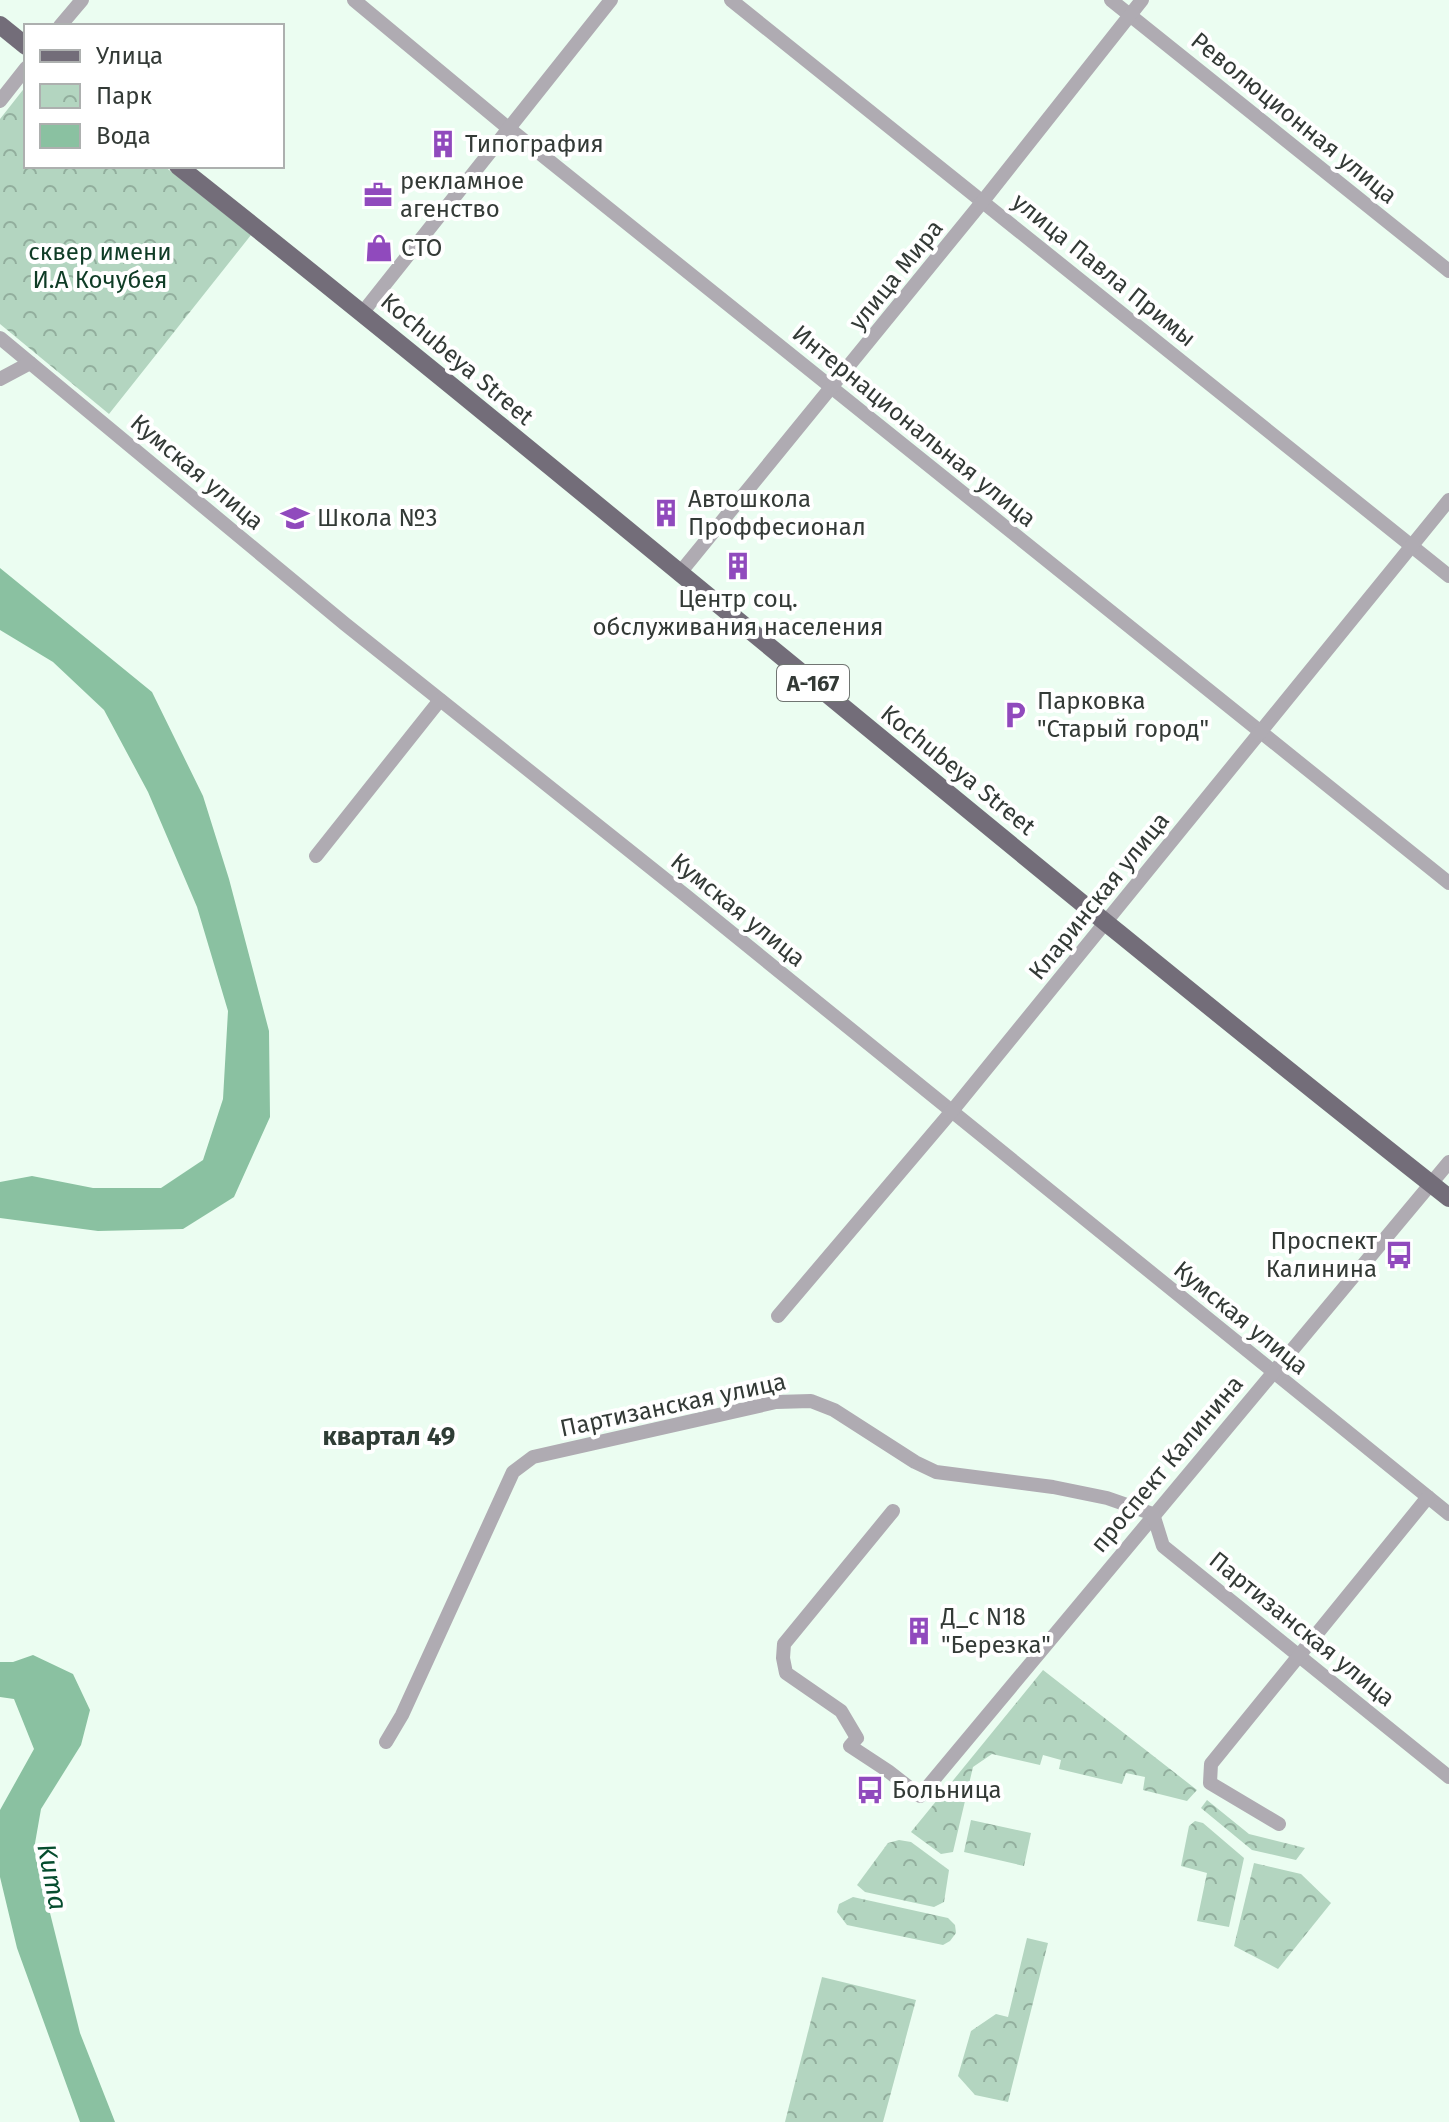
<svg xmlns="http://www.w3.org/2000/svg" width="1449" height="2122" viewBox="0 0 1449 2122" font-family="'Fira Sans',sans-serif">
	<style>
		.park { fill: url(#park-crowns) }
		.water { fill: #8ac1a1 }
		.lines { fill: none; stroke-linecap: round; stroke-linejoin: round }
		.minor { stroke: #afabb2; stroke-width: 14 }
		.major { stroke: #736d79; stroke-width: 18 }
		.labels { text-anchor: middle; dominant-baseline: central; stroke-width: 8; stroke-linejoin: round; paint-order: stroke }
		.shield { fill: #fff; stroke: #707572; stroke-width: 2 }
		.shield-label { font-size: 22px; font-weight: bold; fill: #333a36 }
		.street-label { font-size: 24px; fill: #333a36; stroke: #fff }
		.poi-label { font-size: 24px; fill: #333a36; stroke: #fff; text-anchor: start }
		.park-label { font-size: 24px; fill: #0f3c26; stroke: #fff }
		.neighbourhood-label { font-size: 26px; font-weight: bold; fill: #2f3d35; stroke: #fff }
		.water-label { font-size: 26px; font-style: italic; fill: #064d2e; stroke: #fff }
	</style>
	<defs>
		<pattern id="park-crowns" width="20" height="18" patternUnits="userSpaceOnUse" patternTransform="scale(2)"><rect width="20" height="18" fill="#b3d5c0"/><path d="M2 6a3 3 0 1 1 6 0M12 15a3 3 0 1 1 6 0" fill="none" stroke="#92ae9d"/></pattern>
	</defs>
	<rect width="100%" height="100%" fill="#ebfdf1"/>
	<g class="park">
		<path d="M 26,86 L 26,166 L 164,166 L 251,235 L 109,414 L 0,324 L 0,119 Z"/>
		<path d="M 1043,1670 L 1197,1790 L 1187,1801 L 1143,1790 L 1145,1777 L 1126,1773 L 1122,1784 L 1059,1769 L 1061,1760 L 1043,1755 L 1040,1765 L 992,1754 L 973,1767 L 953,1852 L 941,1854 L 911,1832 Z"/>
		<path d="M 1207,1800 L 1249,1834 L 1305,1848 L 1296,1860 L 1252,1850 L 1201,1808 Z"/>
		<path d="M 971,1820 L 1031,1833 L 1024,1866 L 964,1852 Z"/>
		<path d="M 1195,1821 L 1203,1823 L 1244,1858 L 1229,1927 L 1197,1921 L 1207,1873 L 1181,1866 L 1189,1826 Z"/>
		<path d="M 899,1840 L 911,1842 L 949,1870 L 944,1902 L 934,1907 L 865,1892 L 857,1885 L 888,1843 Z"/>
		<path d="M 1254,1863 L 1301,1874 L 1331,1903 L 1278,1969 L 1234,1946 Z"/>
		<path d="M 853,1897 L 948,1918 L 955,1925 L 956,1933 L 950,1941 L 943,1945 L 847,1925 L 837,1912 L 839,1904 Z"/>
		<path d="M 1027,1938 L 1048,1943 L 1008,2102 L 975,2095 L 958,2076 L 971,2031 L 996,2014 L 1008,2017 Z"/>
		<path d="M 822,1977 L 916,2000 L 883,2122 L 785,2122 Z"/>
	</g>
	<g class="water">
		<path d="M 0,568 L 152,692 L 203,796 L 229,879 L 269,1031 L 270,1117 L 234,1197 L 183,1229 L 98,1231 L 0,1218 L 0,1182 L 32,1176 L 93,1188 L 161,1188 L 203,1160 L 223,1099 L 228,1011 L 197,907 L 148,792 L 104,710 L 53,662 L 0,630 Z"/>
		<path d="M 33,1655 L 73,1674 L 90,1710 L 81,1745 L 41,1809 L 34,1849 L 80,2033 L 115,2122 L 80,2122 L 17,1948 L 0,1877 L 0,1810 L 34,1749 L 14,1699 L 0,1697 L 0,1662 L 13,1662 Z"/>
	</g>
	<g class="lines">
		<g class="minor">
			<path d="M 354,0 L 507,127 L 1449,883"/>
			<path d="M 731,0 L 1449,576"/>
			<path d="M 1111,0 L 1449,271"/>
			<path d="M 60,26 L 82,0"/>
			<path d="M 0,101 L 26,68"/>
			<path d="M 363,312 L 611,0"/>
			<path d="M 0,338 L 345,624 L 685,895 L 1449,1514"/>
			<path d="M 0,379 L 30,363"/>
			<path d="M 679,574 L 983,201 L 1142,0"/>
			<path d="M 316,856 L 440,700"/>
			<path d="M 778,1316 L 952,1111 L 1449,500"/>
			<path d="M 893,1511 L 784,1644 L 783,1658 L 786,1673 L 841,1711 L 857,1738 L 850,1746 L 888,1771 L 920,1796 L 1449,1162"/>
			<path d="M 386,1742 L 402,1715 L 513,1472 L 533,1457 L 776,1402 L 811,1401 L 834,1410 L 915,1462 L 936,1472 L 1053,1487 L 1107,1498 L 1153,1514 L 1163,1546 L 1449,1777"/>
			<path d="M 1279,1824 L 1210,1783 L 1211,1764 L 1428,1497"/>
		</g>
		<g class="major">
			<path d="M 0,25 L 26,46"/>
			<path d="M 178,166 C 606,505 1020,860 1449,1198"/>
		</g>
	</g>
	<defs>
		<symbol id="building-bare" viewBox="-9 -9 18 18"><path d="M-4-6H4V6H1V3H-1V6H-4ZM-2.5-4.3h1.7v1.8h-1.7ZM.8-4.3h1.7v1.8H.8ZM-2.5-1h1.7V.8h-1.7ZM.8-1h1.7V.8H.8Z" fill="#904abd" stroke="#fff" stroke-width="2.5" paint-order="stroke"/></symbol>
		<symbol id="office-bare" viewBox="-9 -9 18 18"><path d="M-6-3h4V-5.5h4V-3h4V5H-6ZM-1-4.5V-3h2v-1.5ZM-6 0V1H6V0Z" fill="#904abd" stroke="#fff" stroke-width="2.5" paint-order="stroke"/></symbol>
		<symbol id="shop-bare" viewBox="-9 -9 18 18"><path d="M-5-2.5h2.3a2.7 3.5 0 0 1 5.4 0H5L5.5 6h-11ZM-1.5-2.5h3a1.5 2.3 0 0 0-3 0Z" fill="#904abd" stroke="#fff" stroke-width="2.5" paint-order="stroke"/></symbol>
		<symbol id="school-bare" viewBox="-9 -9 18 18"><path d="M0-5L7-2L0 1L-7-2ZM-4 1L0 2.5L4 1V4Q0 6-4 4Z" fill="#904abd" stroke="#fff" stroke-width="2.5" paint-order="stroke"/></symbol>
		<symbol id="parking-bare" viewBox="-9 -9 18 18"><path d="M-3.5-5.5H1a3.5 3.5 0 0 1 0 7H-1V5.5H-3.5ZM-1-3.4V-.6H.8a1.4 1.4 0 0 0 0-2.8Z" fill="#904abd" stroke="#fff" stroke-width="2.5" paint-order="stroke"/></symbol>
		<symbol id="bus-bare" viewBox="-9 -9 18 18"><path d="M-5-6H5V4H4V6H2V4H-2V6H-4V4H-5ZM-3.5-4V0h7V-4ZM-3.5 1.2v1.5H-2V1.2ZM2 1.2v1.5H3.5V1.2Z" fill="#904abd" stroke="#fff" stroke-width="2.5" paint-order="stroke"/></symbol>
	</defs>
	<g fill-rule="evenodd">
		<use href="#building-bare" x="423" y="124" width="40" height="40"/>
		<use href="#office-bare" x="358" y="175" width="40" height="40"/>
		<use href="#shop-bare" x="359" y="228" width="40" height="40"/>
		<use href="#building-bare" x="646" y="493" width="40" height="40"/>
		<use href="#school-bare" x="275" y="498" width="40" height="40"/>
		<use href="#building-bare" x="718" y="546" width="40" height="40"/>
		<use href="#parking-bare" x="995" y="695" width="40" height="40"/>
		<use href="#bus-bare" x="1379" y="1235" width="40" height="40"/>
		<use href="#building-bare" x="899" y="1611" width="40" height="40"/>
		<use href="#bus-bare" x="850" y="1770" width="40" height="40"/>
	</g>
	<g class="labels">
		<rect class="shield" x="777" y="665" width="72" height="36" rx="6"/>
		<g class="shield-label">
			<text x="813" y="683">А-167</text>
		</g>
		<g class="street-label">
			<text transform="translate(1294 118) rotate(39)">Революционная улица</text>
			<text transform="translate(1104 270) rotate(39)">улица Павла Примы</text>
			<text transform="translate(896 275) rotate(-51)">улица Мира</text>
			<text transform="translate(457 359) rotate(40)">Kochubeya Street</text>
			<text transform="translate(914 426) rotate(39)">Интернациональная улица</text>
			<text transform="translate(197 472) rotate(40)">Кумская улица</text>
			<text transform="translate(958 770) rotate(39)">Kochubeya Street</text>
			<text transform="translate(1099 896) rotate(-51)">Кларинская улица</text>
			<text transform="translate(738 910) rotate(39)">Кумская улица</text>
			<text transform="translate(1241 1318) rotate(39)">Кумская улица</text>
			<text transform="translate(673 1405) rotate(-12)">Партизанская улица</text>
			<text transform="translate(1167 1464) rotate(-50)">проспект Калинина</text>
			<text transform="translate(1302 1629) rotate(39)">Партизанская улица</text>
		</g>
		<g class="poi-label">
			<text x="465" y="144">Типография</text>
			<text x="400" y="181">рекламное<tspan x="400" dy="28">агенство</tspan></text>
			<text x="401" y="248">СТО</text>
			<text x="688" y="499">Автошкола<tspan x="688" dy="28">Проффесионал</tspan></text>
			<text x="317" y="518">Школа №3</text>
			<text x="738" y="599" text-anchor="middle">Центр соц.<tspan x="738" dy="28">обслуживания населения</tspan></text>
			<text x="1037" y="701">Парковка<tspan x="1037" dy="28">"Старый город"</tspan></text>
			<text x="1377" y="1241" text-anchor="end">Проспект<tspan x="1377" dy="28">Калинина</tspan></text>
			<text x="941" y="1617">Д_с N18<tspan x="941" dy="28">"Березка"</tspan></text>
			<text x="892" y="1790">Больница</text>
		</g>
		<g class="park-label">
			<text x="100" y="252">сквер имени<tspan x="100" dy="28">И.А Кочубея</tspan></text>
		</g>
		<g class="neighbourhood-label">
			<text x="389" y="1436">квартал 49</text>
		</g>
		<g class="water-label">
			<text transform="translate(52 1877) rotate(79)">Kuma</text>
		</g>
	</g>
	<rect x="24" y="24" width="260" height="144" fill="#ffffff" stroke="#adb0af" stroke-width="2"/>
	<rect x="40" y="50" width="40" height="12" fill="#736d79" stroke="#adb0af" stroke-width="2"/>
	<text x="96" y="64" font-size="24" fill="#333a36">Улица</text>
	<rect x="40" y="84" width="40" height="24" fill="url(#park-crowns)" stroke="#adb0af" stroke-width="2"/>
	<text x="96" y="104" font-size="24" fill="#333a36">Парк</text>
	<rect x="40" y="124" width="40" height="24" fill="#8ac1a1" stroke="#adb0af" stroke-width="2"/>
	<text x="96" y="144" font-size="24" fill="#333a36">Вода</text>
</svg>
